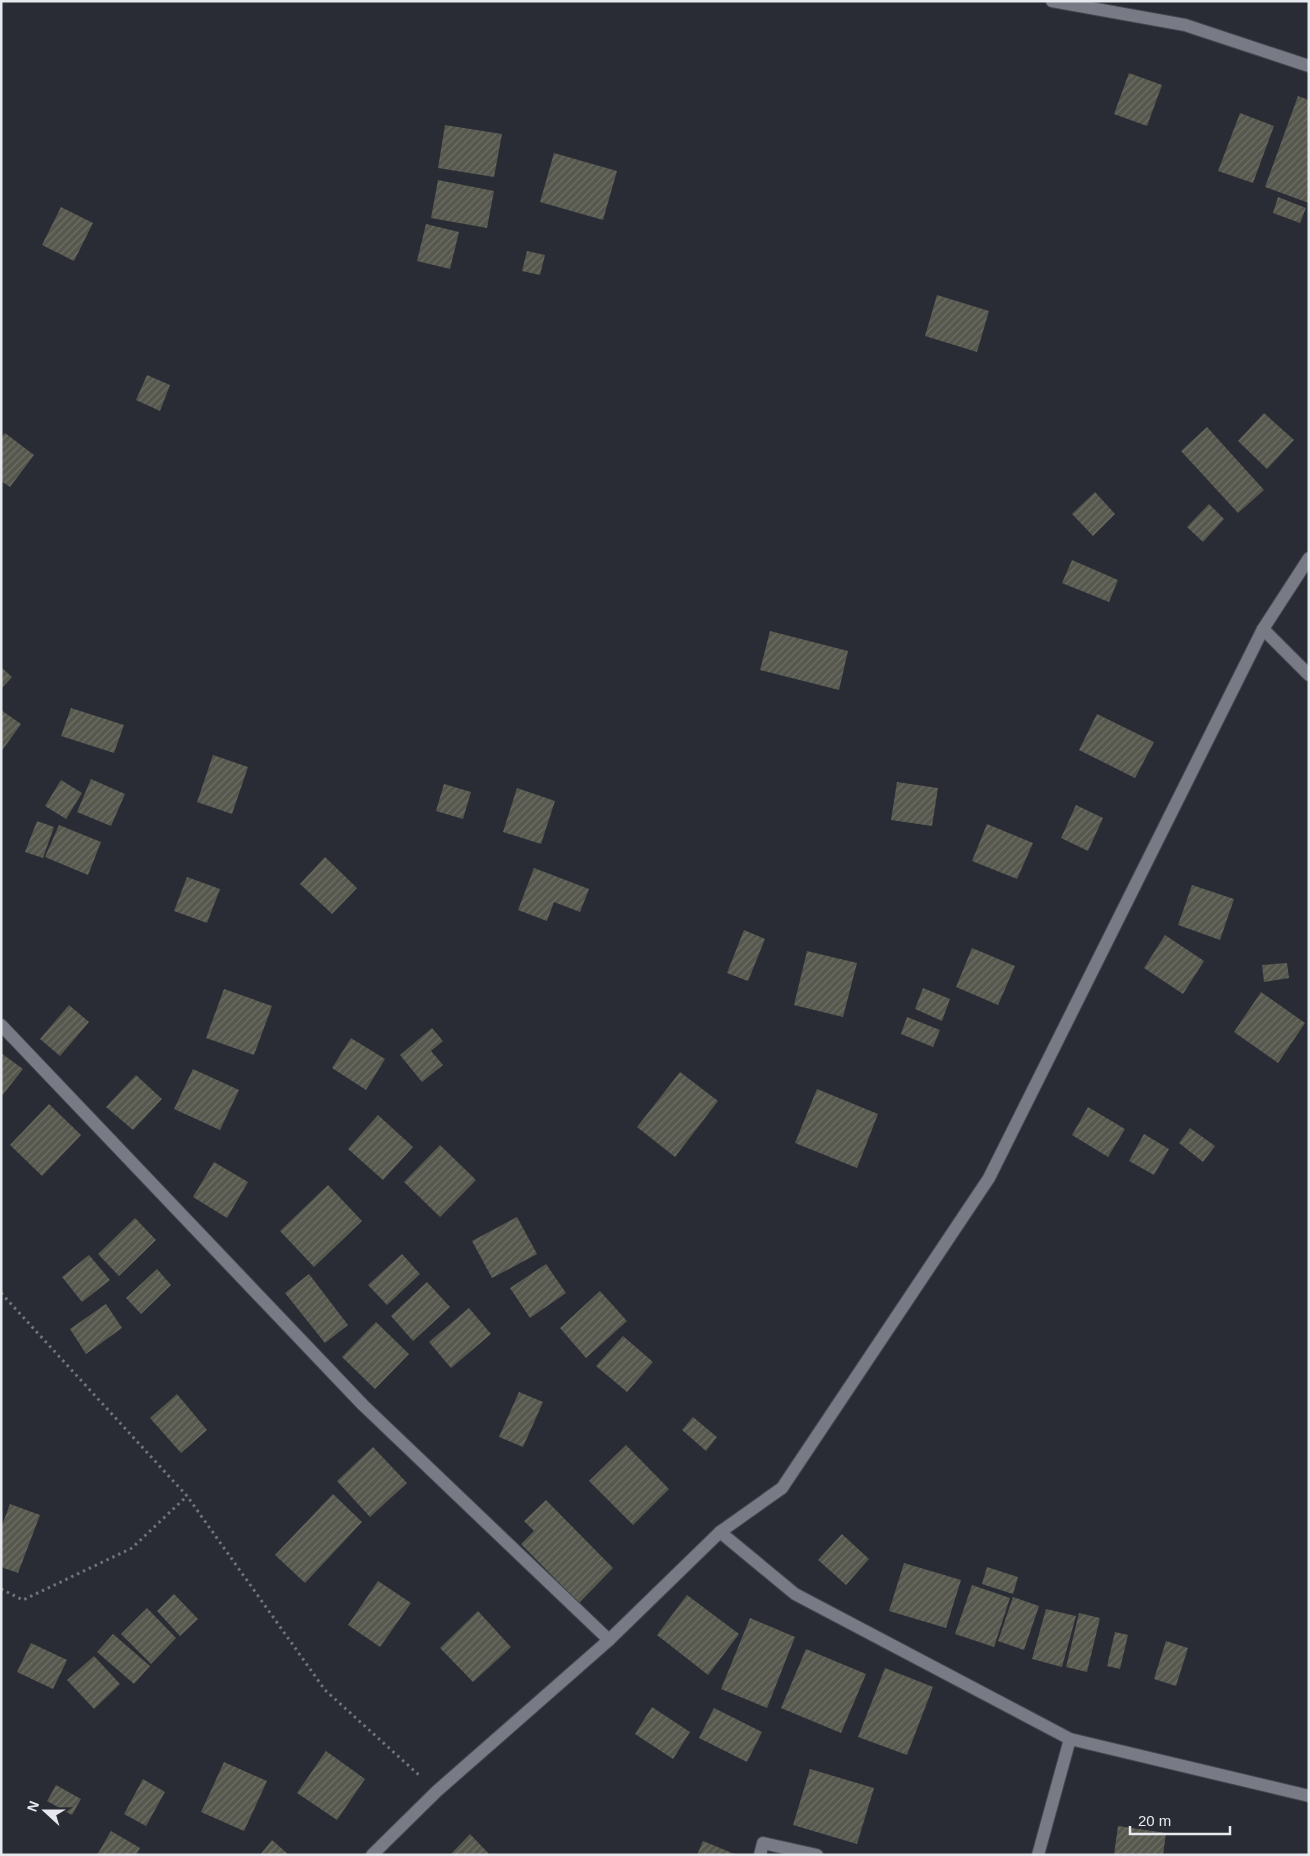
<svg xmlns="http://www.w3.org/2000/svg" width="1310" height="1856" viewBox="0 0 1310 1856" font-family="Arial,sans-serif">
	<style>
		.building { fill: url(#building-hatch) }
		.lines { fill: none; stroke-linecap: round; stroke-linejoin: round }
		.lane-casing { stroke: #45474e; stroke-width: 14 }
		.street-casing { stroke: #45474e; stroke-width: 14 }
		.path { stroke: #70737a; stroke-width: 3; stroke-dasharray: 2.5 4; stroke-linecap: butt }
		.lane { stroke: #787b85; stroke-width: 12 }
		.street { stroke: #787b85; stroke-width: 12 }
	</style>
	<defs>
		<pattern id="building-hatch" width="6" height="6" patternUnits="userSpaceOnUse" patternTransform="scale(1.25)"><rect width="6" height="6" fill="#56574d"/><path d="M-1 1l2-2M0 6l6-6M5 7l2-2" fill="none" stroke="#6e6f67"/></pattern>
	</defs>
	<rect width="100%" height="100%" fill="#292c34"/>
	<g class="building">
		<path d="M 1129,73 L 1162,85 L 1147,126 L 1114,114 Z"/>
		<path d="M 1298,96 L 1309,100 L 1309,203 L 1265,187 Z"/>
		<path d="M 1240,113 L 1274,126 L 1253,183 L 1218,171 Z"/>
		<path d="M 445,125 L 502,134 L 494,177 L 438,168 Z"/>
		<path d="M 554,153 L 617,171 L 603,220 L 540,202 Z"/>
		<path d="M 438,180 L 494,191 L 487,228 L 431,218 Z"/>
		<path d="M 1278,197 L 1306,208 L 1300,223 L 1273,213 Z"/>
		<path d="M 61,207 L 93,223 L 74,261 L 42,245 Z"/>
		<path d="M 426,224 L 459,232 L 450,269 L 417,261 Z"/>
		<path d="M 527,251 L 545,255 L 540,275 L 522,271 Z"/>
		<path d="M 937,295 L 989,311 L 977,352 L 925,336 Z"/>
		<path d="M 147,375 L 170,385 L 160,411 L 136,400 Z"/>
		<path d="M 1264,413 L 1294,440 L 1267,469 L 1238,441 Z"/>
		<path d="M 1207,427 L 1264,490 L 1238,513 L 1181,451 Z"/>
		<path d="M 5,433 L 34,455 L 10,487 L 1,481 L 1,438 Z"/>
		<path d="M 1095,492 L 1115,514 L 1093,536 L 1072,514 Z"/>
		<path d="M 1209,504 L 1224,519 L 1203,542 L 1187,527 Z"/>
		<path d="M 1072,560 L 1118,580 L 1109,602 L 1062,583 Z"/>
		<path d="M 770,631 L 848,651 L 839,690 L 760,670 Z"/>
		<path d="M 1,667 L 12,677 L 1,689 Z"/>
		<path d="M 71,708 L 124,725 L 114,753 L 61,736 Z"/>
		<path d="M 1,710 L 21,724 L 1,752 Z"/>
		<path d="M 1097,714 L 1154,742 L 1135,778 L 1079,750 Z"/>
		<path d="M 213,755 L 248,767 L 232,814 L 197,802 Z"/>
		<path d="M 91,779 L 125,794 L 111,826 L 77,812 Z"/>
		<path d="M 61,780 L 82,793 L 66,819 L 45,806 Z"/>
		<path d="M 897,782 L 938,788 L 932,826 L 891,820 Z"/>
		<path d="M 444,784 L 471,792 L 463,819 L 436,811 Z"/>
		<path d="M 517,788 L 555,801 L 541,844 L 503,832 Z"/>
		<path d="M 1076,805 L 1103,818 L 1088,851 L 1061,838 Z"/>
		<path d="M 37,821 L 54,827 L 43,858 L 25,852 Z"/>
		<path d="M 987,824 L 1033,843 L 1017,879 L 972,861 Z"/>
		<path d="M 59,825 L 101,842 L 88,875 L 45,857 Z"/>
		<path d="M 325,857 L 357,888 L 332,914 L 300,884 Z"/>
		<path d="M 534,868 L 589,889 L 580,912 L 554,902 L 547,921 L 518,910 Z"/>
		<path d="M 187,877 L 220,889 L 207,923 L 174,911 Z"/>
		<path d="M 1192,885 L 1234,899 L 1220,940 L 1178,925 Z"/>
		<path d="M 744,930 L 765,939 L 748,981 L 727,973 Z"/>
		<path d="M 1165,935 L 1204,961 L 1183,994 L 1144,968 Z"/>
		<path d="M 972,948 L 1015,966 L 998,1005 L 956,987 Z"/>
		<path d="M 807,951 L 857,963 L 843,1017 L 794,1005 Z"/>
		<path d="M 1287,963 L 1289,978 L 1264,982 L 1262,965 Z"/>
		<path d="M 923,988 L 950,999 L 942,1021 L 915,1009 Z"/>
		<path d="M 224,989 L 272,1006 L 254,1055 L 206,1038 Z"/>
		<path d="M 1261,992 L 1305,1023 L 1278,1063 L 1234,1032 Z"/>
		<path d="M 69,1005 L 89,1022 L 60,1056 L 40,1039 Z"/>
		<path d="M 907,1017 L 940,1030 L 933,1047 L 901,1034 Z"/>
		<path d="M 432,1028 L 443,1041 L 431,1051 L 443,1065 L 422,1082 L 400,1055 Z"/>
		<path d="M 351,1038 L 385,1059 L 366,1090 L 332,1068 Z"/>
		<path d="M 1,1053 L 23,1069 L 1,1097 Z"/>
		<path d="M 193,1069 L 239,1090 L 220,1130 L 174,1109 Z"/>
		<path d="M 680,1072 L 718,1101 L 675,1157 L 637,1127 Z"/>
		<path d="M 136,1075 L 162,1099 L 133,1130 L 106,1107 Z"/>
		<path d="M 817,1089 L 878,1114 L 857,1168 L 795,1143 Z"/>
		<path d="M 49,1104 L 81,1135 L 42,1176 L 10,1145 Z"/>
		<path d="M 1088,1107 L 1125,1129 L 1108,1157 L 1072,1135 Z"/>
		<path d="M 378,1115 L 413,1147 L 383,1180 L 348,1149 Z"/>
		<path d="M 1190,1128 L 1215,1146 L 1203,1162 L 1179,1143 Z"/>
		<path d="M 1144,1134 L 1169,1149 L 1154,1175 L 1129,1161 Z"/>
		<path d="M 440,1145 L 476,1180 L 440,1217 L 404,1182 Z"/>
		<path d="M 214,1162 L 248,1182 L 227,1218 L 193,1197 Z"/>
		<path d="M 328,1185 L 362,1221 L 314,1267 L 280,1231 Z"/>
		<path d="M 517,1217 L 537,1254 L 492,1278 L 472,1241 Z"/>
		<path d="M 135,1218 L 156,1240 L 119,1276 L 98,1254 Z"/>
		<path d="M 402,1254 L 420,1274 L 387,1305 L 368,1285 Z"/>
		<path d="M 89,1255 L 110,1280 L 82,1302 L 62,1277 Z"/>
		<path d="M 546,1264 L 566,1293 L 530,1318 L 510,1288 Z"/>
		<path d="M 157,1269 L 171,1285 L 141,1314 L 126,1298 Z"/>
		<path d="M 309,1274 L 348,1325 L 325,1343 L 285,1293 Z"/>
		<path d="M 427,1282 L 450,1307 L 413,1341 L 391,1316 Z"/>
		<path d="M 600,1291 L 627,1321 L 586,1358 L 560,1328 Z"/>
		<path d="M 106,1304 L 122,1328 L 86,1354 L 70,1329 Z"/>
		<path d="M 469,1308 L 491,1334 L 451,1368 L 429,1342 Z"/>
		<path d="M 376,1322 L 409,1354 L 375,1389 L 342,1357 Z"/>
		<path d="M 623,1336 L 653,1362 L 627,1392 L 596,1366 Z"/>
		<path d="M 519,1392 L 543,1402 L 523,1447 L 499,1437 Z"/>
		<path d="M 177,1394 L 207,1430 L 181,1453 L 150,1418 Z"/>
		<path d="M 693,1417 L 717,1437 L 706,1451 L 682,1430 Z"/>
		<path d="M 626,1445 L 669,1489 L 633,1525 L 589,1481 Z"/>
		<path d="M 373,1447 L 407,1483 L 370,1517 L 337,1481 Z"/>
		<path d="M 333,1494 L 362,1522 L 305,1583 L 275,1555 Z"/>
		<path d="M 546,1500 L 613,1568 L 579,1603 L 521,1544 L 534,1531 L 524,1521 Z"/>
		<path d="M 10,1504 L 40,1515 L 18,1573 L 1,1567 L 1,1528 Z"/>
		<path d="M 842,1534 L 869,1559 L 846,1585 L 818,1560 Z"/>
		<path d="M 904,1563 L 961,1580 L 946,1628 L 889,1611 Z"/>
		<path d="M 987,1567 L 1018,1577 L 1013,1594 L 982,1584 Z"/>
		<path d="M 378,1581 L 411,1603 L 380,1647 L 348,1625 Z"/>
		<path d="M 972,1585 L 1010,1598 L 994,1647 L 955,1634 Z"/>
		<path d="M 174,1594 L 198,1619 L 180,1636 L 157,1611 Z"/>
		<path d="M 687,1595 L 739,1634 L 708,1675 L 657,1635 Z"/>
		<path d="M 1013,1597 L 1039,1606 L 1024,1650 L 998,1641 Z"/>
		<path d="M 147,1608 L 176,1638 L 151,1664 L 121,1634 Z"/>
		<path d="M 1046,1609 L 1076,1616 L 1062,1667 L 1032,1659 Z"/>
		<path d="M 478,1611 L 511,1647 L 473,1682 L 440,1648 Z"/>
		<path d="M 1079,1613 L 1100,1618 L 1087,1672 L 1066,1667 Z"/>
		<path d="M 750,1618 L 795,1637 L 767,1708 L 721,1689 Z"/>
		<path d="M 1115,1632 L 1128,1635 L 1120,1669 L 1107,1666 Z"/>
		<path d="M 113,1634 L 150,1666 L 134,1684 L 97,1652 Z"/>
		<path d="M 1166,1641 L 1188,1648 L 1176,1686 L 1154,1679 Z"/>
		<path d="M 31,1643 L 67,1660 L 53,1689 L 17,1672 Z"/>
		<path d="M 806,1649 L 866,1674 L 841,1733 L 781,1708 Z"/>
		<path d="M 94,1656 L 120,1684 L 94,1709 L 67,1680 Z"/>
		<path d="M 885,1668 L 933,1687 L 907,1755 L 858,1737 Z"/>
		<path d="M 652,1707 L 690,1732 L 673,1759 L 635,1734 Z"/>
		<path d="M 714,1708 L 762,1732 L 747,1762 L 699,1738 Z"/>
		<path d="M 326,1751 L 365,1779 L 337,1820 L 297,1793 Z"/>
		<path d="M 224,1762 L 267,1781 L 244,1831 L 201,1812 Z"/>
		<path d="M 810,1769 L 874,1788 L 857,1844 L 793,1825 Z"/>
		<path d="M 143,1779 L 165,1792 L 146,1826 L 124,1814 Z"/>
		<path d="M 56,1785 L 81,1799 L 72,1815 L 47,1801 Z"/>
		<path d="M 1118,1826 L 1166,1833 L 1163,1855 L 1114,1855 Z"/>
		<path d="M 111,1831 L 140,1848 L 136,1855 L 97,1855 Z"/>
		<path d="M 470,1834 L 490,1855 L 450,1855 Z"/>
		<path d="M 272,1840 L 289,1855 L 260,1855 Z"/>
		<path d="M 703,1841 L 737,1855 L 697,1855 Z"/>
	</g>
	<g class="lines">
		<defs>
			<path id="lane" d="M 760,1855 L 763,1843 L 817,1855"/>
			<g id="street">
				<path d="M 1052,1 L 1185,25 L 1309,66"/>
				<path d="M 1263,629 L 1309,675"/>
				<path d="M 1,1025 L 363,1405 L 609,1640"/>
				<path d="M 720,1532 L 795,1594 L 1070,1739 L 1309,1796"/>
				<path d="M 372,1855 L 437,1791 L 609,1640 L 720,1532 L 782,1488 L 989,1178 L 1263,629 L 1309,558"/>
				<path d="M 1038,1855 L 1070,1739"/>
			</g>
		</defs>
		<use href="#lane" class="lane-casing"/>
		<use href="#street" class="street-casing"/>
		<g class="path">
			<path d="M 1,1293 L 187,1496 L 325,1690 L 420,1776"/>
			<path d="M 1,1589 L 23,1600 L 132,1548 L 187,1496"/>
		</g>
		<use href="#lane" class="lane"/>
		<use href="#street" class="street"/>
	</g>
	<rect width="1310" height="1856" fill="none" stroke="#e7e9ee" stroke-width="5"/>
	<g transform="translate(45 1811) rotate(291)" stroke="#292c34" stroke-width="4" paint-order="stroke">
	<path d="M0-4L9 19L0 12L-9 19Z" fill="#e7e9ee"/>
	<text y="-8" font-size="14" font-weight="bold" text-anchor="middle" fill="#e7e9ee">N</text>
	</g>
	<path d="M1130 1826v8h100v-8" fill="none" stroke="#e7e9ee" stroke-width="2.5"/>
	<text x="1138" y="1826" font-size="15" fill="#e7e9ee" stroke="#292c34" stroke-width="4" paint-order="stroke">20 m</text>
</svg>
